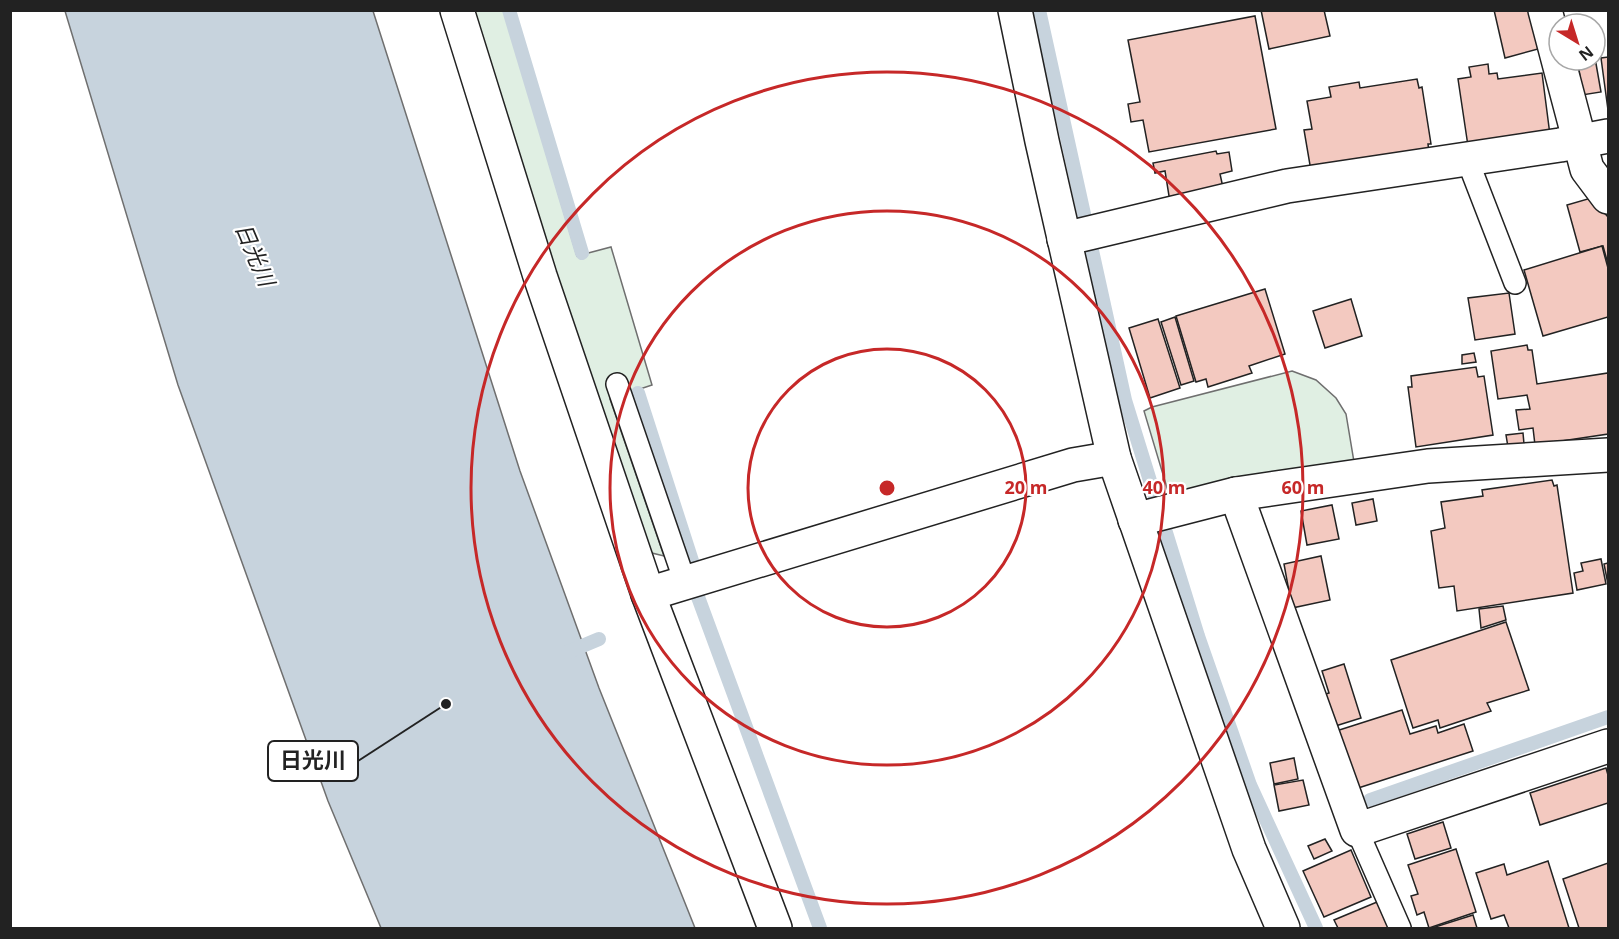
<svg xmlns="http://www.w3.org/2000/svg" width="1619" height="939" viewBox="0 0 1619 939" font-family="'Open Sans','Noto Sans JP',sans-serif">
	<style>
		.green { fill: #e0efe3; stroke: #6f6f6f; stroke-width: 1.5 }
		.water { fill: #c7d3dd; stroke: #6f6f6f; stroke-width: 1.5 }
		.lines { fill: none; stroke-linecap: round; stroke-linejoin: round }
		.stream { stroke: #c7d3dd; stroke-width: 14 }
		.building { fill: #f3c9c0; stroke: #222; stroke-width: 1.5 }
		.service-casing { stroke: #222; stroke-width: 24 }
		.minor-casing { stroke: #222; stroke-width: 36 }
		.service { stroke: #fff; stroke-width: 21 }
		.minor { stroke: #fff; stroke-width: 33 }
		.ring { fill: none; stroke: #c62828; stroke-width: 3 }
		.labels { text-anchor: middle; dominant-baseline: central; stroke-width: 4.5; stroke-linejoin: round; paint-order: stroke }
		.water-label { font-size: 22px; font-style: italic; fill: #222; stroke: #fff }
		.centre { fill: #c62828; stroke: #fff; stroke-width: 3 }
		.ring-label { font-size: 18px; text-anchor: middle; font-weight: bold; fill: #c62828; stroke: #fff; stroke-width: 4.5; stroke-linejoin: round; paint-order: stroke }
		.leader { fill: none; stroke: #222; stroke-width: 2 }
		.callout-dot { fill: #222; stroke: #fff; stroke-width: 2 }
		.callout { fill: #fff; stroke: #222; stroke-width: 2 }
		.callout-label { font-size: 22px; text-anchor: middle; font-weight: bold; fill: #222 }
	</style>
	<rect width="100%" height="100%" fill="#fff"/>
	<g class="green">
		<path d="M 473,11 L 504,11 L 577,256 L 611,247 L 652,385 L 610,399 L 664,556 L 648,552 L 556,278 Z"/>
		<path d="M 1292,371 L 1316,380 L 1336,398 L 1346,414 L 1354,462 L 1170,498 L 1144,411 L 1152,407 Z"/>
	</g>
	<path class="water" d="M 65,11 L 373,11 L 520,471 L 599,688 L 695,928 L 381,928 L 328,801 L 178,385 Z"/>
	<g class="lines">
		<g class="stream">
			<path d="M 509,10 L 582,253"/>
			<path d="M 1039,10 L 1125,400 L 1198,636 L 1250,785 L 1316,928"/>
			<path d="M 638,393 L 693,564"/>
			<path d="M 698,597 L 820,928"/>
			<path d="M 568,652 L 599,639"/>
			<path d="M 1370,800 L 1608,717"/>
		</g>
	</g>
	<g class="building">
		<path d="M 1261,10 L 1324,10 L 1330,36 L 1269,49 Z"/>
		<path d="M 1494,10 L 1529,10 L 1538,49 L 1505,58 Z"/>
		<path d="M 1255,16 L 1276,129 L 1149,152 L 1143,120 L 1131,122 L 1128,104 L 1140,102 L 1128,40 Z"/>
		<path d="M 1608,57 L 1608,110 L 1601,58 Z"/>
		<path d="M 1595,58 L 1601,92 L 1582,95 L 1578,60 L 1595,60 Z"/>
		<path d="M 1488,64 L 1489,74 L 1497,73 L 1498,79 L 1542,73 L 1550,135 L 1468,146 L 1458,79 L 1471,77 L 1469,67 Z"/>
		<path d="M 1417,79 L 1419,88 L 1422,87 L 1431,144 L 1428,144 L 1429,152 L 1311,171 L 1304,130 L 1312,129 L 1307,101 L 1331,97 L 1329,87 L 1359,82 L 1360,88 Z"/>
		<path d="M 1216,151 L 1217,154 L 1229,152 L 1232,171 L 1220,174 L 1224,192 L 1170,202 L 1165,171 L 1155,173 L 1153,163 Z"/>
		<path d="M 1591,198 L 1608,217 L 1608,264 L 1603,246 L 1580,252 L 1567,205 Z"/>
		<path d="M 1602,246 L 1608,268 L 1608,317 L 1543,336 L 1524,270 Z"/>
		<path d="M 1265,289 L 1285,354 L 1249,366 L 1252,373 L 1208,387 L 1206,379 L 1196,382 L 1176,316 Z"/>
		<path d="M 1509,293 L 1515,334 L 1475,340 L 1468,298 Z"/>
		<path d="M 1351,299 L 1362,336 L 1325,348 L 1313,311 Z"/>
		<path d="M 1175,317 L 1194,381 L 1181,385 L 1161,322 Z"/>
		<path d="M 1158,319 L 1180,388 L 1150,398 L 1129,328 Z"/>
		<path d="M 1527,345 L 1528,350 L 1532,350 L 1537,384 L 1608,373 L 1608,434 L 1535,445 L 1533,428 L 1519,430 L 1516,410 L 1530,409 L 1527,395 L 1498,399 L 1491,351 Z"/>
		<path d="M 1474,353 L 1476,362 L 1462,364 L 1462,355 Z"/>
		<path d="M 1476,367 L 1478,377 L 1484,376 L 1493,435 L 1416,447 L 1408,387 L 1412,387 L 1411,376 Z"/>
		<path d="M 1523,433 L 1524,444 L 1508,447 L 1506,435 Z"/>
		<path d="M 1552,480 L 1554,486 L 1557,485 L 1573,593 L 1457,611 L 1454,586 L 1439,588 L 1431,531 L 1445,528 L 1441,502 L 1483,496 L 1482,490 Z"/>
		<path d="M 1373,499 L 1377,521 L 1356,525 L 1352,503 Z"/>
		<path d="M 1332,505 L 1339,539 L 1307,545 L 1301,511 Z"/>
		<path d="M 1321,556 L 1330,600 L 1292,608 L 1284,564 Z"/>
		<path d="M 1601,559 L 1606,584 L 1577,590 L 1574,573 L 1583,571 L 1581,563 Z"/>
		<path d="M 1608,563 L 1608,584 L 1604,564 Z"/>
		<path d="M 1503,606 L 1506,620 L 1481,628 L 1479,609 Z"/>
		<path d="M 1506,622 L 1529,690 L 1487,703 L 1491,711 L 1440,728 L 1438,720 L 1413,728 L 1391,660 Z"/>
		<path d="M 1344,664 L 1361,718 L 1329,728 L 1319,696 L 1329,693 L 1322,671 Z"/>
		<path d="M 1402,710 L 1410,734 L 1436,726 L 1438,733 L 1464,724 L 1473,751 L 1352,790 L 1333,732 Z"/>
		<path d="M 1294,758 L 1298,779 L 1274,784 L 1270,763 Z"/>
		<path d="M 1606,768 L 1608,775 L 1608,803 L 1540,825 L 1530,793 Z"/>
		<path d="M 1303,780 L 1309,805 L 1279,811 L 1274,785 Z"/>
		<path d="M 1443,822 L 1451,848 L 1415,859 L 1407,834 Z"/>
		<path d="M 1325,839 L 1332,851 L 1314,859 L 1308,846 Z"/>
		<path d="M 1456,849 L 1476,912 L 1429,928 L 1424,912 L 1417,915 L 1411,896 L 1418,894 L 1408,865 Z"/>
		<path d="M 1351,850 L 1371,897 L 1324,917 L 1303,871 Z"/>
		<path d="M 1548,861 L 1569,928 L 1509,928 L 1504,915 L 1491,919 L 1476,873 L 1504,864 L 1507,875 Z"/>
		<path d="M 1608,863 L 1608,928 L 1579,928 L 1563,879 Z"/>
		<path d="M 1377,902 L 1389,928 L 1338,928 L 1334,920 Z"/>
		<path d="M 1473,915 L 1477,928 L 1435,928 L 1435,927 Z"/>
	</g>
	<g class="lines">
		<defs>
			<g id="service">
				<path d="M 1467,159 L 1515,283"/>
				<path d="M 617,384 L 685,582"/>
				<path d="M 1357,830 L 1400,928"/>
			</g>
			<g id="minor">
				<path d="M 457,10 L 540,276 L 648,594 L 775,928"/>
				<path d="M 1015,10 L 1042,141 L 1114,458 L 1249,849 L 1283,928"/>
				<path d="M 1545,10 L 1587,169 L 1608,197"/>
				<path d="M 1064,239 L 1287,186 L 1560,145 L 1608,136"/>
				<path d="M 1236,494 L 1357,830 L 1608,746"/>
				<path d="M 1135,520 L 1236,494 L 1428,466 L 1608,455"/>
				<path d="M 648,594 L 1073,465 L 1114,458"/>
			</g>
		</defs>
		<use href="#service" class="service-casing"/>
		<use href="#minor" class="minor-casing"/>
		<use href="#service" class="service"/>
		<use href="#minor" class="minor"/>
	</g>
	<g class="ring">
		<circle cx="887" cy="488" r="139"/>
		<circle cx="887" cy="488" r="277"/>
		<circle cx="887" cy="488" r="416"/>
	</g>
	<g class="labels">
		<g class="water-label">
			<text transform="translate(256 254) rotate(67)">日光川</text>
		</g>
	</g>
	<circle cx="887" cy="488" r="9" class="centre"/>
	<g class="ring-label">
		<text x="1026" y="494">20 m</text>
		<text x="1164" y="494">40 m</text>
		<text x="1303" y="494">60 m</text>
	</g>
	<path class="leader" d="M446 704L358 761"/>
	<circle class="callout-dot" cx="446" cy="704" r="6"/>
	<rect class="callout" x="268" y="741" width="90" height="40" rx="6"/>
	<g class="callout-label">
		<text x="313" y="768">日光川</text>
	</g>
	<rect width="1619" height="939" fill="none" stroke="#222222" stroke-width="24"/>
	<g transform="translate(1577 42) rotate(142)"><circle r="28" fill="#ffffff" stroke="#a7a7a7" stroke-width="1.5"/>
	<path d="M0-4.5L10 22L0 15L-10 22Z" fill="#c62828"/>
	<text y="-9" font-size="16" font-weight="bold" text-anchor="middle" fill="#222222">N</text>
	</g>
</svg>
